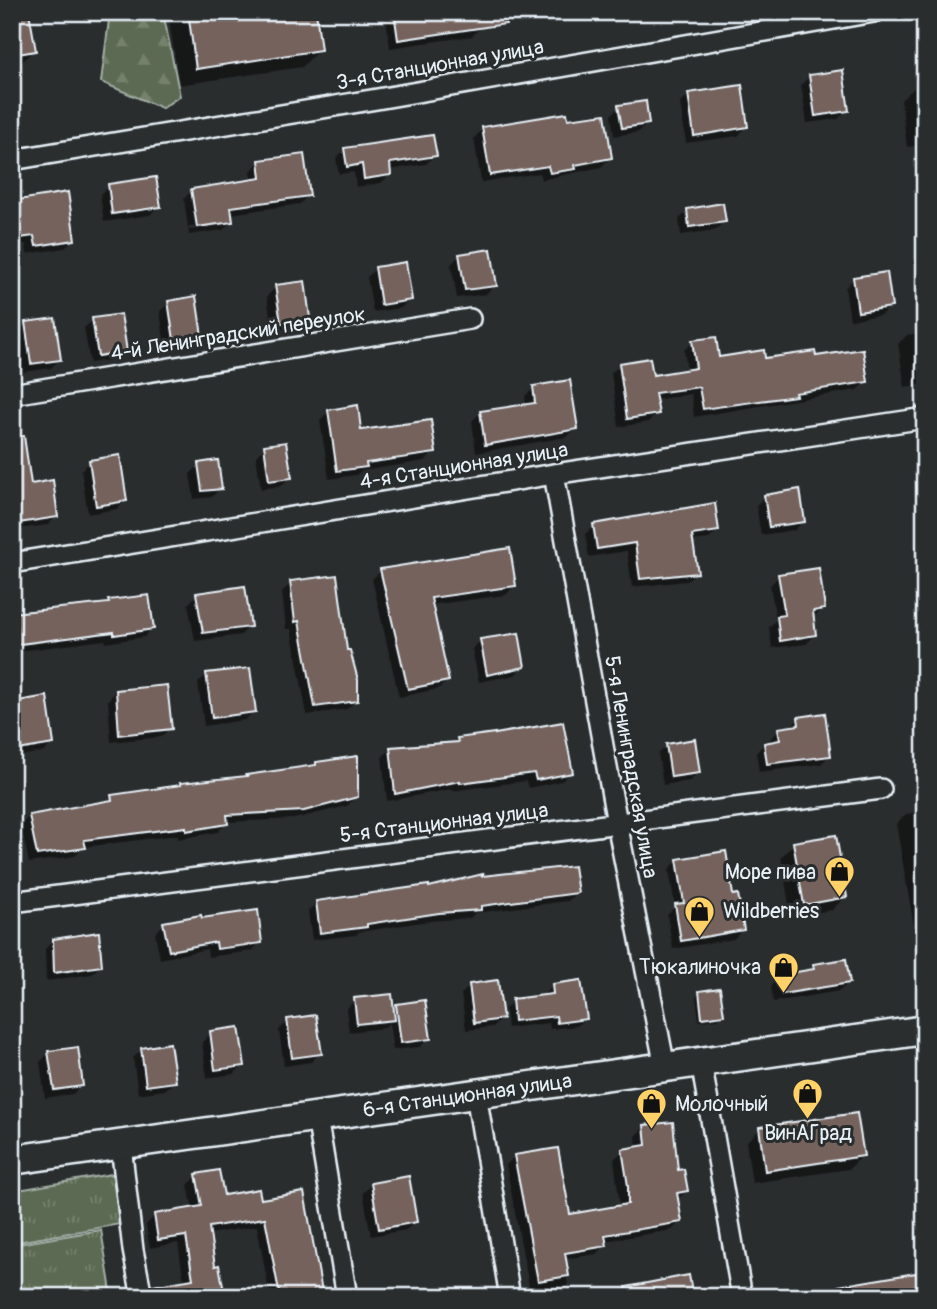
<svg xmlns="http://www.w3.org/2000/svg" width="937" height="1309" viewBox="0 0 937 1309" font-family="Pangolin,sans-serif">
	<style>
		.grass { fill: url(#grass-tufts); stroke: #a2aea6; stroke-width: 2 }
		.forest { fill: url(#forest-firs); stroke: #a2aea6; stroke-width: 2 }
		.shadow { fill: #0007; fill-rule: evenodd }
		.building { fill: #74625d; stroke: #e8f1f8; stroke-width: 2 }
		.lines { fill: none; stroke-linecap: round; stroke-linejoin: round }
		.street-casing { stroke: #e8f1f8; stroke-width: 24 }
		.secondary-casing { stroke: #e8f1f8; stroke-width: 33 }
		.street { stroke: #2a2d2e; stroke-width: 19 }
		.secondary { stroke: #2a2d2e; stroke-width: 28 }
		.labels { text-anchor: middle; dominant-baseline: central; stroke-width: 6; stroke-linejoin: round; paint-order: stroke }
		.street-label { font-size: 21px; fill: #e8f1f8; stroke: #2a2d2e }
		.poi-label { font-size: 21px; fill: #e8f1f8; stroke: #2a2d2e; text-anchor: end }
	</style>
	<defs>
		<pattern id="grass-tufts" width="24" height="20" patternUnits="userSpaceOnUse" patternTransform="scale(1.75)"><rect width="24" height="20" fill="#5d6b53"/><path d="M3 7l-1-3M5 7V3M7 7l1-3M15 17l-1-3M17 17v-4M19 17l1-3" fill="none" stroke="#74816c"/></pattern>
		<pattern id="forest-firs" width="22" height="20" patternUnits="userSpaceOnUse" patternTransform="scale(1.75)"><rect width="22" height="20" fill="#5d6b53"/><path d="M5 1l3.5 6h-7zM16 11l3.5 6h-7z" fill="#74816c"/></pattern>
	</defs>
	<rect width="100%" height="100%" fill="#2a2d2e"/>
	<filter id="ink" filterUnits="userSpaceOnUse"><feTurbulence type="fractalNoise" baseFrequency=".0143" numOctaves="2"/><feDisplacementMap in="SourceGraphic" scale="14" xChannelSelector="R" yChannelSelector="G"/><feConvolveMatrix kernelMatrix="1 2 1 2 8 2 1 2 1" color-interpolation-filters="sRGB"/></filter>
	<g filter="url(#ink)">
		<g class="grass">
			<path d="M 112,1174 L 120,1224 L 12,1243 L 12,1191 Z"/>
			<path d="M 101,1230 L 112,1297 L 12,1297 L 12,1245 Z"/>
		</g>
		<path class="forest" d="M 110,12 L 163,12 L 180,96 L 162,108 L 101,82 Z"/>
		<g class="shadow">
			<path d="M 12,12 L 34,50 L 17,67 L 12,68 Z"/>
			<path d="M 168,12 L 230,12 L 230,18 L 319,50 L 302,67 L 179,85 Z"/>
			<path d="M 479,12 L 481,27 L 472,36 L 390,48 L 385,12 Z"/>
			<path d="M 533,12 L 599,12 L 597,15 L 535,24 Z"/>
			<path d="M 810,76 L 847,110 L 838,119 L 807,123 L 801,85 Z"/>
			<path d="M 925,78 L 925,145 L 907,147 L 901,100 Z"/>
			<path d="M 689,94 L 746,127 L 738,136 L 686,143 L 680,103 Z"/>
			<path d="M 619,107 L 647,123 L 639,132 L 614,136 L 611,115 Z"/>
			<path d="M 567,121 L 610,158 L 601,167 L 541,180 L 540,173 L 481,182 L 474,138 L 483,129 Z"/>
			<path d="M 345,149 L 435,155 L 426,164 L 389,170 L 390,175 L 381,183 L 356,187 L 354,172 L 339,174 L 336,158 Z"/>
			<path d="M 259,162 L 308,195 L 300,204 L 231,214 L 232,221 L 223,230 L 189,235 L 184,199 L 192,190 L 252,181 L 251,171 ZM 224,221 L 224,225 L 189,230 L 188,227 Z"/>
			<path d="M 109,186 L 159,206 L 150,215 L 104,222 L 100,194 Z"/>
			<path d="M 12,202 L 73,239 L 65,248 L 27,254 L 26,244 L 12,246 Z"/>
			<path d="M 688,211 L 724,221 L 716,230 L 681,235 L 679,219 Z"/>
			<path d="M 460,255 L 495,285 L 486,294 L 457,298 L 451,264 Z"/>
			<path d="M 376,268 L 410,299 L 401,308 L 373,312 L 367,277 Z"/>
			<path d="M 853,279 L 890,306 L 881,315 L 850,320 L 845,288 Z"/>
			<path d="M 276,287 L 308,318 L 300,326 L 272,331 L 267,296 Z"/>
			<path d="M 169,303 L 200,335 L 192,344 L 165,348 L 160,311 Z"/>
			<path d="M 93,320 L 125,350 L 116,359 L 90,363 L 84,328 Z"/>
			<path d="M 26,324 L 60,359 L 51,368 L 23,372 L 17,332 Z"/>
			<path d="M 925,332 L 925,384 L 905,387 L 898,344 L 907,335 Z"/>
			<path d="M 693,342 L 718,359 L 815,358 L 866,381 L 857,390 L 694,417 L 691,394 L 655,400 L 657,414 L 648,422 L 619,427 L 611,373 L 620,365 L 651,377 L 687,371 L 684,350 Z"/>
			<path d="M 534,388 L 576,428 L 567,437 L 476,453 L 472,421 L 480,413 L 526,406 L 525,396 Z"/>
			<path d="M 329,411 L 360,432 L 434,452 L 425,461 L 361,471 L 356,475 L 329,479 L 320,420 Z"/>
			<path d="M 265,447 L 290,477 L 281,486 L 261,489 L 256,456 Z"/>
			<path d="M 90,462 L 125,501 L 117,509 L 88,514 L 81,470 Z"/>
			<path d="M 199,465 L 220,488 L 212,497 L 194,499 L 190,474 Z"/>
			<path d="M 12,472 L 29,486 L 56,516 L 48,525 L 12,530 Z"/>
			<path d="M 765,497 L 803,521 L 795,530 L 761,535 L 756,505 Z"/>
			<path d="M 594,526 L 718,530 L 709,539 L 691,541 L 696,572 L 687,581 L 632,587 L 627,551 L 589,557 L 585,534 Z"/>
			<path d="M 381,571 L 514,586 L 506,595 L 430,605 L 447,681 L 438,689 L 399,697 L 372,579 Z"/>
			<path d="M 779,576 L 823,609 L 812,618 L 815,635 L 806,644 L 772,648 L 769,627 L 776,620 L 770,585 Z"/>
			<path d="M 291,583 L 356,700 L 347,709 L 307,715 L 291,629 L 286,629 L 282,592 Z"/>
			<path d="M 197,595 L 249,626 L 241,635 L 195,641 L 188,604 Z"/>
			<path d="M 109,602 L 152,628 L 144,637 L 106,643 L 105,640 L 12,652 L 12,614 L 107,605 Z"/>
			<path d="M 517,635 L 523,666 L 515,675 L 479,682 L 472,649 L 480,641 Z"/>
			<path d="M 207,674 L 254,711 L 245,720 L 204,726 L 198,683 Z"/>
			<path d="M 116,691 L 170,728 L 161,737 L 111,742 L 108,700 Z"/>
			<path d="M 12,703 L 52,743 L 44,752 L 12,757 Z"/>
			<path d="M 799,718 L 829,756 L 821,764 L 759,772 L 756,753 L 764,744 L 771,743 L 770,739 L 779,730 L 790,727 Z"/>
			<path d="M 458,740 L 571,772 L 562,781 L 528,788 L 526,781 L 452,791 L 452,789 L 387,801 L 382,757 L 391,749 L 454,744 Z"/>
			<path d="M 667,746 L 698,772 L 690,781 L 663,785 L 658,754 Z"/>
			<path d="M 317,764 L 356,797 L 347,806 L 294,819 L 227,822 L 218,832 L 178,839 L 178,835 L 84,847 L 75,856 L 29,863 L 21,825 L 29,816 L 105,803 L 111,797 L 313,768 Z"/>
			<path d="M 925,811 L 925,960 L 920,961 L 896,824 L 906,814 Z"/>
			<path d="M 794,844 L 845,897 L 832,910 L 791,917 L 781,857 Z"/>
			<path d="M 678,860 L 732,897 L 742,930 L 734,939 L 673,949 L 667,915 L 675,907 L 669,869 Z"/>
			<path d="M 427,889 L 577,893 L 568,901 L 475,913 L 470,918 L 429,921 L 359,932 L 356,935 L 312,940 L 308,911 L 317,902 Z"/>
			<path d="M 200,920 L 260,942 L 252,951 L 208,957 L 207,949 L 160,959 L 155,933 L 164,924 Z"/>
			<path d="M 53,940 L 101,965 L 92,974 L 46,981 L 45,949 Z"/>
			<path d="M 814,966 L 848,983 L 840,991 L 773,1002 L 771,985 L 780,976 L 808,972 Z"/>
			<path d="M 470,986 L 502,1018 L 493,1027 L 466,1030 L 461,994 Z"/>
			<path d="M 553,986 L 585,1018 L 577,1026 L 550,1029 L 549,1023 L 507,1028 L 505,1009 L 513,1001 L 546,997 L 545,993 Z"/>
			<path d="M 700,993 L 722,1015 L 718,1019 L 699,1021 L 696,997 Z"/>
			<path d="M 355,1000 L 392,1011 L 397,1006 L 429,1038 L 420,1047 L 393,1050 L 389,1023 L 384,1028 L 349,1032 L 346,1009 Z"/>
			<path d="M 288,1021 L 320,1053 L 311,1062 L 284,1066 L 279,1030 Z"/>
			<path d="M 211,1033 L 243,1065 L 234,1074 L 207,1078 L 202,1042 Z"/>
			<path d="M 142,1049 L 174,1082 L 165,1090 L 138,1094 L 133,1058 Z"/>
			<path d="M 49,1053 L 81,1085 L 73,1094 L 45,1098 L 40,1062 Z"/>
			<path d="M 645,1127 L 677,1172 L 687,1191 L 678,1199 L 680,1222 L 672,1230 L 605,1241 L 605,1245 L 597,1254 L 564,1259 L 570,1297 L 531,1297 L 506,1165 L 514,1157 L 568,1216 L 620,1207 L 614,1159 L 623,1151 L 637,1148 L 636,1135 Z"/>
			<path d="M 760,1129 L 862,1156 L 849,1169 L 752,1183 L 746,1142 Z"/>
			<path d="M 197,1176 L 222,1197 L 259,1201 L 322,1297 L 270,1297 L 257,1226 L 208,1234 L 214,1268 L 223,1297 L 184,1282 L 178,1243 L 150,1248 L 146,1225 L 154,1216 L 193,1210 L 188,1185 Z"/>
			<path d="M 372,1184 L 415,1222 L 406,1230 L 371,1236 L 363,1193 Z"/>
		</g>
		<g class="building">
			<path d="M 12,12 L 29,12 L 36,51 L 12,55 Z"/>
			<path d="M 188,12 L 231,12 L 232,16 L 257,12 L 316,12 L 321,50 L 196,69 Z"/>
			<path d="M 394,12 L 505,12 L 506,24 L 398,40 Z"/>
			<path d="M 843,70 L 849,111 L 815,116 L 809,75 Z"/>
			<path d="M 742,85 L 748,127 L 694,136 L 688,93 Z"/>
			<path d="M 646,101 L 649,124 L 622,128 L 618,105 Z"/>
			<path d="M 567,113 L 568,119 L 605,114 L 612,158 L 575,165 L 576,169 L 550,173 L 548,166 L 490,175 L 482,127 Z"/>
			<path d="M 433,135 L 437,156 L 390,163 L 391,175 L 364,179 L 362,164 L 347,167 L 344,148 Z"/>
			<path d="M 304,154 L 310,196 L 231,207 L 233,222 L 197,227 L 191,189 L 261,178 L 259,160 Z"/>
			<path d="M 156,177 L 161,207 L 112,214 L 108,184 Z"/>
			<path d="M 68,192 L 75,240 L 36,246 L 34,236 L 12,239 L 12,201 Z"/>
			<path d="M 723,203 L 726,222 L 689,227 L 687,209 Z"/>
			<path d="M 491,249 L 497,286 L 465,290 L 459,254 Z"/>
			<path d="M 406,262 L 412,300 L 381,305 L 375,267 Z"/>
			<path d="M 887,272 L 892,307 L 858,312 L 853,277 Z"/>
			<path d="M 305,281 L 310,318 L 281,323 L 275,285 Z"/>
			<path d="M 196,296 L 202,336 L 174,340 L 168,301 Z"/>
			<path d="M 121,314 L 127,351 L 98,356 L 92,318 Z"/>
			<path d="M 55,318 L 61,360 L 31,364 L 25,322 Z"/>
			<path d="M 716,337 L 719,357 L 764,350 L 765,358 L 815,351 L 816,356 L 863,349 L 868,382 L 795,393 L 796,396 L 703,409 L 699,387 L 655,393 L 659,414 L 627,419 L 619,363 L 650,358 L 653,375 L 696,368 L 692,340 Z"/>
			<path d="M 570,380 L 578,429 L 485,445 L 480,411 L 535,403 L 533,386 Z"/>
			<path d="M 358,405 L 361,430 L 431,420 L 436,453 L 366,463 L 367,467 L 337,471 L 328,410 Z"/>
			<path d="M 24,436 L 31,484 L 53,480 L 58,517 L 12,524 L 12,437 Z"/>
			<path d="M 286,442 L 292,478 L 269,481 L 264,445 Z"/>
			<path d="M 120,455 L 127,501 L 96,506 L 89,460 Z"/>
			<path d="M 218,460 L 222,489 L 202,491 L 198,463 Z"/>
			<path d="M 800,489 L 805,522 L 769,527 L 764,495 Z"/>
			<path d="M 715,503 L 719,531 L 692,535 L 698,573 L 640,579 L 635,543 L 597,549 L 593,524 Z"/>
			<path d="M 510,548 L 516,586 L 431,598 L 449,681 L 408,689 L 380,569 Z"/>
			<path d="M 819,568 L 825,609 L 813,611 L 816,635 L 780,641 L 777,616 L 785,615 L 778,574 Z"/>
			<path d="M 337,575 L 347,650 L 350,650 L 358,680 L 358,701 L 315,707 L 299,621 L 295,622 L 290,581 Z"/>
			<path d="M 245,586 L 251,627 L 203,633 L 196,593 Z"/>
			<path d="M 149,595 L 154,629 L 114,635 L 114,632 L 12,645 L 12,613 L 109,603 L 108,600 Z"/>
			<path d="M 519,633 L 525,667 L 487,675 L 480,639 Z"/>
			<path d="M 250,668 L 256,712 L 212,718 L 206,673 Z"/>
			<path d="M 167,685 L 172,729 L 119,735 L 116,690 Z"/>
			<path d="M 47,696 L 54,744 L 12,751 L 12,702 Z"/>
			<path d="M 825,713 L 831,756 L 767,764 L 764,743 L 780,740 L 778,728 L 799,725 L 798,717 Z"/>
			<path d="M 563,722 L 573,773 L 536,780 L 534,773 L 460,783 L 460,781 L 395,794 L 390,747 L 458,742 L 457,738 L 495,733 L 495,734 Z"/>
			<path d="M 695,739 L 700,773 L 671,777 L 666,744 Z"/>
			<path d="M 358,756 L 358,797 L 304,811 L 227,815 L 228,824 L 186,831 L 186,827 L 84,840 L 86,848 L 37,855 L 29,815 L 112,800 L 111,795 L 181,785 L 180,783 L 247,776 L 246,775 L 316,765 L 316,762 Z"/>
			<path d="M 836,835 L 847,897 L 804,905 L 793,842 Z"/>
			<path d="M 726,851 L 733,895 L 738,894 L 744,930 L 681,941 L 675,904 L 684,903 L 677,859 Z"/>
			<path d="M 574,866 L 578,893 L 481,906 L 481,910 L 439,913 L 367,924 L 367,927 L 320,933 L 316,901 L 429,885 L 429,887 L 483,874 L 482,876 Z"/>
			<path d="M 258,910 L 262,943 L 217,949 L 216,942 L 169,951 L 163,922 L 201,915 L 202,918 Z"/>
			<path d="M 99,932 L 102,966 L 54,973 L 53,939 Z"/>
			<path d="M 846,959 L 850,983 L 782,994 L 779,975 L 814,969 L 813,964 Z"/>
			<path d="M 498,980 L 503,1019 L 474,1023 L 469,984 Z"/>
			<path d="M 581,980 L 587,1019 L 557,1023 L 556,1016 L 514,1021 L 512,999 L 553,994 L 552,984 Z"/>
			<path d="M 720,988 L 724,1015 L 702,1018 L 699,991 Z"/>
			<path d="M 392,994 L 395,1020 L 357,1024 L 354,998 Z"/>
			<path d="M 425,1000 L 431,1039 L 401,1043 L 396,1004 Z"/>
			<path d="M 316,1015 L 322,1054 L 292,1058 L 287,1019 Z"/>
			<path d="M 239,1027 L 245,1066 L 215,1070 L 210,1031 Z"/>
			<path d="M 170,1043 L 176,1082 L 146,1086 L 141,1048 Z"/>
			<path d="M 78,1047 L 83,1086 L 54,1090 L 48,1051 Z"/>
			<path d="M 857,1113 L 864,1156 L 765,1171 L 759,1127 Z"/>
			<path d="M 673,1122 L 678,1170 L 684,1169 L 688,1191 L 677,1193 L 682,1222 L 605,1235 L 607,1246 L 565,1253 L 569,1276 L 538,1281 L 514,1155 L 558,1148 L 570,1214 L 628,1204 L 628,1186 L 622,1149 L 646,1145 L 644,1125 Z"/>
			<path d="M 219,1170 L 224,1195 L 259,1189 L 261,1199 L 304,1192 L 323,1297 L 280,1297 L 265,1218 L 209,1227 L 215,1266 L 219,1265 L 225,1297 L 154,1297 L 152,1286 L 193,1279 L 186,1236 L 158,1240 L 154,1214 L 202,1206 L 196,1174 Z"/>
			<path d="M 409,1176 L 417,1222 L 379,1229 L 371,1183 Z"/>
			<path d="M 916,1273 L 920,1297 L 838,1297 L 838,1286 Z"/>
			<path d="M 689,1275 L 693,1297 L 627,1297 L 626,1287 Z"/>
		</g>
		<g class="lines">
			<defs>
				<g id="street">
					<path d="M 12,160 L 377,99 L 874,12"/>
					<path d="M 12,394 L 470,319"/>
					<path d="M 554,474 L 617,823 L 665,1067"/>
					<path d="M 12,563 L 554,474 L 925,418"/>
					<path d="M 12,902 L 881,789"/>
					<path d="M 701,1062 L 742,1297"/>
					<path d="M 476,1094 L 510,1297"/>
					<path d="M 317,1117 L 347,1297"/>
					<path d="M 121,1145 L 133,1250 L 142,1297"/>
				</g>
				<g id="secondary">
					<path id="s1" d="M 12,1160 L 925,1030"/>
				</g>
			</defs>
			<use href="#street" class="street-casing"/>
			<use href="#secondary" class="secondary-casing"/>
			<use href="#street" class="street"/>
			<use href="#secondary" class="secondary"/>
		</g>
	</g>
	<defs>
		<symbol id="shop-pin" viewBox="-11 -11 22 30"><path d="M0 17L-7.5 6A9.5 9.5 0 1 1 7.5 6Z" fill="#ffd166" stroke="#2a2d2e"/><path d="M-5-2.5h2.3a2.7 3.5 0 0 1 5.4 0H5L5.5 6h-11ZM-1.5-2.5h3a1.5 2.3 0 0 0-3 0Z" fill="#111"/></symbol>
	</defs>
	<g fill-rule="evenodd">
		<use href="#shop-pin" x="822" y="854" width="35" height="47"/>
		<use href="#shop-pin" x="682" y="894" width="35" height="47"/>
		<use href="#shop-pin" x="766" y="950" width="35" height="47"/>
		<use href="#shop-pin" x="790" y="1076" width="35" height="47"/>
		<use href="#shop-pin" x="634" y="1086" width="35" height="47"/>
	</g>
	<g class="labels">
		<g class="street-label">
			<text transform="translate(440 65) rotate(-10)">3-я Станционная улица</text>
			<text transform="translate(238 334) rotate(-9)">4-й Ленинградский переулок</text>
			<text transform="translate(464 466) rotate(-9)">4-я Станционная улица</text>
			<text transform="translate(631 767) rotate(80)">5-я Ленинградская улица</text>
			<text transform="translate(444 823) rotate(-7)">5-я Станционная улица</text>
			<text stroke="none"><textPath href="#s1" startOffset="460">6-я Станционная улица</textPath></text>
		</g>
		<g class="poi-label">
			<text x="816" y="872">Море пива</text>
			<text x="723" y="911" text-anchor="start">Wildberries</text>
			<text x="761" y="967">Тюкалиночка</text>
			<text x="675" y="1104" text-anchor="start">Молочный</text>
			<text x="808" y="1133" text-anchor="middle">ВинАГрад</text>
		</g>
	</g>
	<rect width="937" height="1309" fill="none" stroke="#2a2d2e" stroke-width="42"/>
	<rect x="21" y="21" width="895" height="1267" fill="none" stroke="#e8f1f8" stroke-width="2.5" filter="url(#ink)"/>
</svg>
